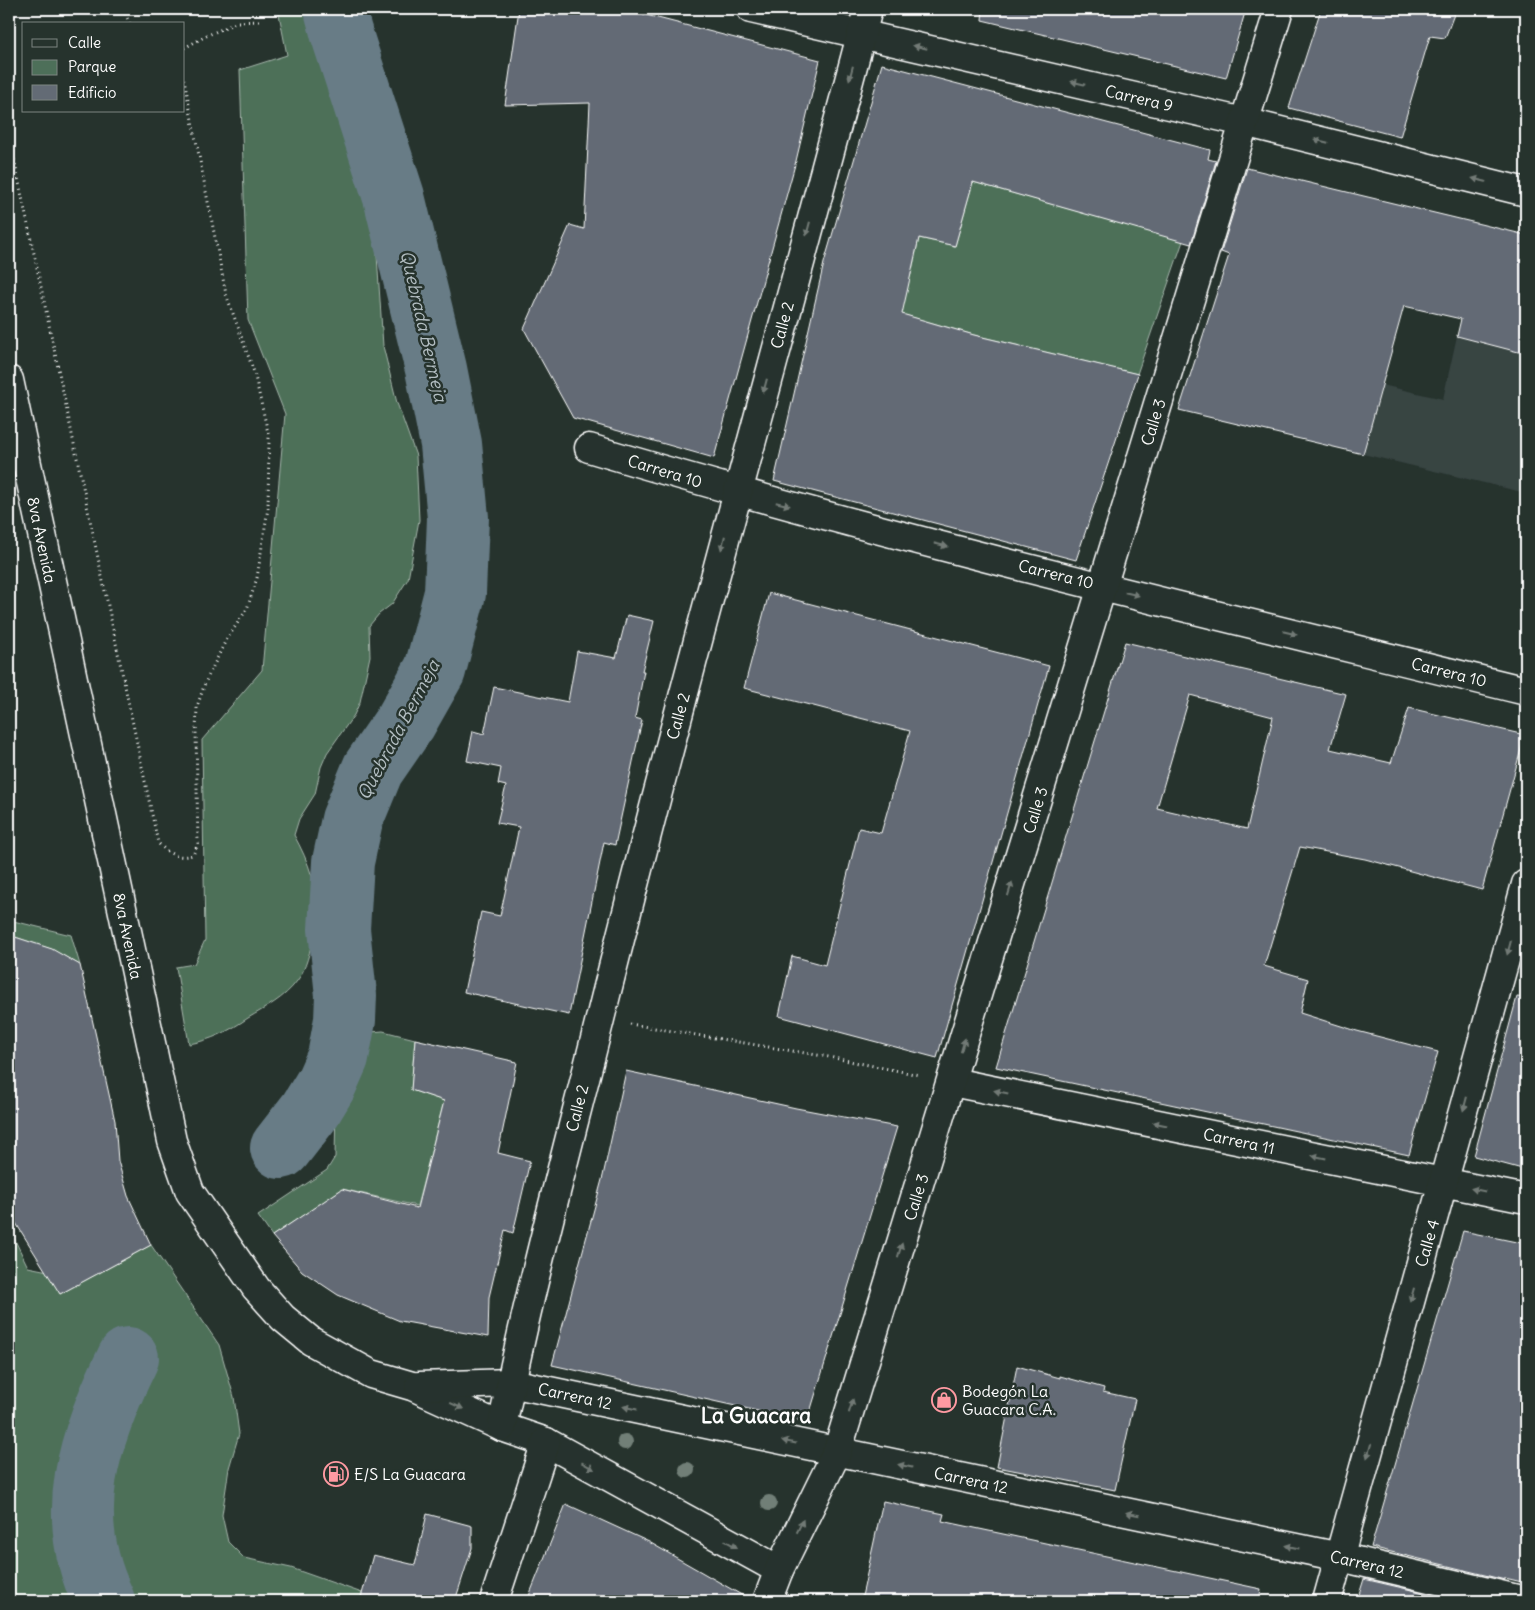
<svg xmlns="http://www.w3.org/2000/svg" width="1535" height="1610" viewBox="0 0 1535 1610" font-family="Delius,sans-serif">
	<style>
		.built { fill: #384443 }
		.green { fill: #4d6f59; stroke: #a6b7ac }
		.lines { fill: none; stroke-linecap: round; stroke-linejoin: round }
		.river { stroke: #677c86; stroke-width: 62 }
		.building { fill: #636b75; stroke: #fff; fill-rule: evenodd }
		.minor-casing { stroke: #fff; stroke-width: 31 }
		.path { stroke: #fff; stroke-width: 3; stroke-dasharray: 1 4; stroke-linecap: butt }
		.minor { stroke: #26332d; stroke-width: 28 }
		.tree { fill: #717f77 }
		.oneway { fill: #727a76 }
		.labels { text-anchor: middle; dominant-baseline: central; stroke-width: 5; stroke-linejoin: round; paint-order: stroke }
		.street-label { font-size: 16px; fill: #fff; stroke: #26332d }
		.poi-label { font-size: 16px; fill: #fff; stroke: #26332d; text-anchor: start }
		.water-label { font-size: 18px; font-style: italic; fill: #b3bec2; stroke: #26332d }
		.district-label { font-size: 21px; font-weight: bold; fill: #fff; stroke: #26332d }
	</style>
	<rect width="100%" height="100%" fill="#26332d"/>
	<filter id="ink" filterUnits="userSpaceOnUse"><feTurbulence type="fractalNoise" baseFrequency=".02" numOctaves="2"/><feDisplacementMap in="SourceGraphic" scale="10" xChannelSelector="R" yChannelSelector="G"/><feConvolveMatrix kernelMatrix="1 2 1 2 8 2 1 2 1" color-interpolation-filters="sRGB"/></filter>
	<g filter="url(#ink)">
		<path class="built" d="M 1457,336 L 1526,354 L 1526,493 L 1363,454 L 1382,385 L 1443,399 Z"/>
		<g class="green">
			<path d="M 278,9 L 332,9 L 334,56 L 346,119 L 372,180 L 383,346 L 397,403 L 416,456 L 419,520 L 408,579 L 392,604 L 379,614 L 369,626 L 370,656 L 360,702 L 354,715 L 327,753 L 321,767 L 315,794 L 299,819 L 294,835 C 301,848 308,862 312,877 C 319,904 314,959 297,981 C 285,998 265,1008 248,1018 C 229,1031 212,1040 189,1044 L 176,967 L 194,964 L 205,940 L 202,740 L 262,670 L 285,414 L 248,320 L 240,70 L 287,55 Z"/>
			<path d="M 973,182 L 1183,241 L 1137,374 L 974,335 L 818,290 L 911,275 L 919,238 L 955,246 Z"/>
			<path d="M 9,920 L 71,935 L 80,965 L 51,949 L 9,935 Z"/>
			<path d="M 383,1031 L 415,1039 L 411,1090 L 444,1101 L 417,1206 L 342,1189 L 272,1236 L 258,1216 L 327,1170 L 335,1157 L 336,1105 L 359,1043 L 371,1032 Z"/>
			<path d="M 9,1228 L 28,1267 L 48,1271 L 60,1294 L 151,1245 L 219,1345 L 234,1397 L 239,1434 L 229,1468 L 222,1515 L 228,1542 L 244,1558 L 291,1568 L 362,1593 L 360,1601 L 9,1601 L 9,1301 L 14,1270 L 9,1270 Z"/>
		</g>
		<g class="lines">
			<g class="river">
				<path d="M 281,1148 L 309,1112 L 326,1084 L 338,1057 L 345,1020 L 346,995 L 339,929 L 343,862 L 352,820 L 373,769 L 406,721 L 435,670 L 455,593 L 458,518 L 451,444 L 436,369 L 394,197 L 341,32 L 335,9"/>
				<path d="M 104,1601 C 62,1515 89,1438 128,1358"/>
			</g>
		</g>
		<g class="building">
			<path d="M 519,9 L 623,9 L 820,60 L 796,161 L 714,458 L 573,418 L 524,329 L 570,225 L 584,229 L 590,103 L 505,105 Z"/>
			<path d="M 983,9 L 1246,9 L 1226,78 L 982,20 Z"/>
			<path d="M 1321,9 L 1456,9 L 1445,38 L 1430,36 L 1400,137 L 1289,108 Z"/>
			<path d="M 882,64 L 1210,150 L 1208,159 L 1216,161 L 1191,244 L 973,182 L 955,246 L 919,238 L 902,314 L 974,335 L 1138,374 L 1076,560 L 774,481 L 824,263 Z"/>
			<path d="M 1247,168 L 1526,235 L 1526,354 L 1457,336 L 1461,319 L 1404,306 L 1363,454 L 1179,410 L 1229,255 L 1221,252 Z"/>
			<path d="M 769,593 L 1049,666 L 937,1058 L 779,1016 L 792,956 L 825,965 L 859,828 L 881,833 L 910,731 L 744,688 Z"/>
			<path d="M 627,615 L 654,621 L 642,671 L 644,671 L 635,718 L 642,720 L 615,845 L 604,842 L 569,1015 L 464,992 L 481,912 L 500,916 L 519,827 L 497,823 L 506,786 L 498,784 L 501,768 L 467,761 L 473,731 L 484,734 L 494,687 L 568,702 L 577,651 L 616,658 Z"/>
			<path d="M 1125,642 L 1346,694 L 1330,749 L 1391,763 L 1409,708 L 1525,735 L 1482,890 L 1365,859 L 1300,847 L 1264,966 L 1308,979 L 1300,1013 L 1357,1031 L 1438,1052 L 1409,1155 L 996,1067 ZM 1190,695 L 1273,717 L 1247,829 L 1157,808 Z"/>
			<path d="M 9,935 L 52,949 L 80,965 L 115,1121 L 118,1161 L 128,1196 L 151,1245 L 60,1294 L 9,1212 Z"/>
			<path d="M 1517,997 L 1526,998 L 1526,1170 L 1474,1156 Z"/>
			<path d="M 415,1039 L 517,1062 L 498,1153 L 530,1161 L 513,1233 L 505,1230 L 489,1297 L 488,1337 L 400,1321 L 338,1295 L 302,1271 L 272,1236 L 342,1189 L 417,1208 L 444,1101 L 411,1090 Z"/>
			<path d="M 626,1071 L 796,1108 L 897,1127 L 807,1422 L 552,1365 L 603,1176 Z"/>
			<path d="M 1463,1231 L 1526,1244 L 1526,1583 L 1505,1578 L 1505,1580 L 1371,1547 Z"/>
			<path d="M 1017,1366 L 1060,1378 L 1060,1376 L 1104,1388 L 1103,1392 L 1135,1399 L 1115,1490 L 997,1467 Z"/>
			<path d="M 883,1501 L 944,1514 L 942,1521 L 1261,1589 L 1259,1601 L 861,1601 Z"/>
			<path d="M 566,1504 L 649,1542 L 752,1601 L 527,1601 Z"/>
			<path d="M 427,1514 L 472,1526 L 472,1548 L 455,1601 L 360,1601 L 373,1555 L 415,1565 Z"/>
			<path d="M 1364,1579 L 1459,1601 L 1357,1601 Z"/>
		</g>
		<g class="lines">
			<defs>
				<g id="minor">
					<path d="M 751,9 L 1244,122 L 1526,192"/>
					<path d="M 9,380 L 172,1141 L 190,1192 L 256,1288 L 283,1318 L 311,1341 L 371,1374 L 412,1386 L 502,1427 L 546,1442 L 779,1570"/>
					<path d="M 589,448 C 898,541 1213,614 1526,691"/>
					<path d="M 952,1082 L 1526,1199"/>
					<path d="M 419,1386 L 511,1383 L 1340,1557 L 1526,1601"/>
					<path d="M 502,1427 C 529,1290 566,1155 600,1019 C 684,681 779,346 868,9"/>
					<path d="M 494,1601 L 546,1442"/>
					<path d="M 767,1601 L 779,1570 L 837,1452 L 1279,9"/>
					<path d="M 1327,1601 L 1526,884"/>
				</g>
			</defs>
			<use href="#minor" class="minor-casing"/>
			<g class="path">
				<path d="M 123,9 L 130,24"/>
				<path d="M 184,48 L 208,35 L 238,22 L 260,21"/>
				<path d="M 9,135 L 158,843 C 169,854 177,859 193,855 L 198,844 L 196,732 L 197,707 L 205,683 L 225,642 L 247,609 L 257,578 L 268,508 L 269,437 L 254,372 L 226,294 L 184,79"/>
				<path d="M 630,1024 L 829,1057 L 919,1075"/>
			</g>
			<use href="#minor" class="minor"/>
		</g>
		<g class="tree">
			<circle cx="625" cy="1442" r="8"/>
			<circle cx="687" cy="1470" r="8"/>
			<circle cx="769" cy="1503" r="8"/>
		</g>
		<defs><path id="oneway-solid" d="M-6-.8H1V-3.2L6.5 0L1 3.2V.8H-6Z" transform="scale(1.25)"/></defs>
		<g class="oneway">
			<use href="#oneway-solid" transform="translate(920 47) rotate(-167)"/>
			<use href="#oneway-solid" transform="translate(851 73) rotate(105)"/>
			<use href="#oneway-solid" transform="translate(1078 83) rotate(-167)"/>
			<use href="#oneway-solid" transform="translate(1321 141) rotate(-166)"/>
			<use href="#oneway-solid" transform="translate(1479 180) rotate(-166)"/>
			<use href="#oneway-solid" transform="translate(808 229) rotate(105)"/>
			<use href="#oneway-solid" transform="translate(765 386) rotate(105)"/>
			<use href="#oneway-solid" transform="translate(783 504) rotate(14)"/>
			<use href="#oneway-solid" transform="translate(723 543) rotate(105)"/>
			<use href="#oneway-solid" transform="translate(941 545) rotate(14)"/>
			<use href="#oneway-solid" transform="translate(1132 594) rotate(14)"/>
			<use href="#oneway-solid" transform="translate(1290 633) rotate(14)"/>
			<use href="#oneway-solid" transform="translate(1010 889) rotate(-73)"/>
			<use href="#oneway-solid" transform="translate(1509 948) rotate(105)"/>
			<use href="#oneway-solid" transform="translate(963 1045) rotate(-73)"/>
			<use href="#oneway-solid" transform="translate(1001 1092) rotate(-168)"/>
			<use href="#oneway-solid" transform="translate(1465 1104) rotate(105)"/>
			<use href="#oneway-solid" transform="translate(1160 1124) rotate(-168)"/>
			<use href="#oneway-solid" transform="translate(1319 1157) rotate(-168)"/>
			<use href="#oneway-solid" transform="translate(1478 1190) rotate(-168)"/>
			<use href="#oneway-solid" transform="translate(900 1250) rotate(-73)"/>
			<use href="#oneway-solid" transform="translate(1412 1295) rotate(106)"/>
			<use href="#oneway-solid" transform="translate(457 1406) rotate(25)"/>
			<use href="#oneway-solid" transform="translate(851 1406) rotate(-73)"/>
			<use href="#oneway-solid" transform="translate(630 1408) rotate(-168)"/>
			<use href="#oneway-solid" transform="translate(789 1442) rotate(-168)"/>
			<use href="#oneway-solid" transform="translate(1369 1451) rotate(106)"/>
			<use href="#oneway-solid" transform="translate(588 1466) rotate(29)"/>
			<use href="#oneway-solid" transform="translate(905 1466) rotate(-168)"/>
			<use href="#oneway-solid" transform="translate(1133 1514) rotate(-168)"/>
			<use href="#oneway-solid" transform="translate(800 1526) rotate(-64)"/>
			<use href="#oneway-solid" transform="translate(731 1544) rotate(29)"/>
			<use href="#oneway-solid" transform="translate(1292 1547) rotate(-168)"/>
		</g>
	</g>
	<defs>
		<symbol id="shop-ring" viewBox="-11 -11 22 22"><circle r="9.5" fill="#26332d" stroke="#ff9aa2" stroke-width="1.5"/><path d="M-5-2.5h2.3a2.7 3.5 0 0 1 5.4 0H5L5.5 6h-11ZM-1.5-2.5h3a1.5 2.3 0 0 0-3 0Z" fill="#ff9aa2"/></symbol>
		<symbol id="fuel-ring" viewBox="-11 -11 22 22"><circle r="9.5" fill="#26332d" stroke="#ff9aa2" stroke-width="1.5"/><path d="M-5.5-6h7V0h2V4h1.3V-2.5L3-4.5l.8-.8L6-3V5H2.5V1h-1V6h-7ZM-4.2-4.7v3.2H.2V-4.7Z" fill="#ff9aa2"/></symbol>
	</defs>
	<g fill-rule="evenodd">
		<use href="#shop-ring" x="930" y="1386" width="28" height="28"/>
		<use href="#fuel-ring" x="322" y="1460" width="28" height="28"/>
	</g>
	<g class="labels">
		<g class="street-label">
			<text transform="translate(1139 98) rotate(13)">Carrera 9</text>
			<text transform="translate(782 325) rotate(-75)">Calle 2</text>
			<text transform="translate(1153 422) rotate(-73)">Calle 3</text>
			<text transform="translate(665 471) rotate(17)">Carrera 10</text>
			<text transform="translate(42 540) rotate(78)">8va Avenida</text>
			<text transform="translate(1056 574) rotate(14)">Carrera 10</text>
			<text transform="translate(1449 672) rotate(14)">Carrera 10</text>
			<text transform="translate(678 716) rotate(-75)">Calle 2</text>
			<text transform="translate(1035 810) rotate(-73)">Calle 3</text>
			<text transform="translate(128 936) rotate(78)">8va Avenida</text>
			<text transform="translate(577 1108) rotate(-76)">Calle 2</text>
			<text transform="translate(1239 1141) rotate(12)">Carrera 11</text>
			<text transform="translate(916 1197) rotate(-73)">Calle 3</text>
			<text transform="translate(1427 1243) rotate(-74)">Calle 4</text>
			<text transform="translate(575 1396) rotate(12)">Carrera 12</text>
			<text transform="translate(971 1480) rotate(12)">Carrera 12</text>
			<text transform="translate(1367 1564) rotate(13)">Carrera 12</text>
		</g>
		<g class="poi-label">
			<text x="962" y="1391">Bodegón La<tspan x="962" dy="18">Guacara C.A.</tspan></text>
			<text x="354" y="1474">E/S La Guacara</text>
		</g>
		<g class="water-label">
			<text transform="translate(424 326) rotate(77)">Quebrada Bermeja</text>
			<text transform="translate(398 730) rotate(-62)">Quebrada Bermeja</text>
		</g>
		<g class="district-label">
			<text x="756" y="1415">La Guacara</text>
		</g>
	</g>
	<rect width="1535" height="1610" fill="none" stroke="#26332d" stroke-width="30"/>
	<rect x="15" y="15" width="1505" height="1580" fill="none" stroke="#fff" stroke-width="2" filter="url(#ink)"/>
	<rect x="22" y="22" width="162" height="90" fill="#26332d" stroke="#7d8581"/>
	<rect x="32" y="39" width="25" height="8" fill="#26332d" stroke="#7d8581"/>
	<text x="68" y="48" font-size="15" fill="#ffffff">Calle</text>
	<rect x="32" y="60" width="25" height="15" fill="#4d6f59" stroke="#7d8581"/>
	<text x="68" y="72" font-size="15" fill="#ffffff">Parque</text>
	<rect x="32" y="85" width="25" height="15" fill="#636b75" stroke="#7d8581"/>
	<text x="68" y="98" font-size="15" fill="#ffffff">Edificio</text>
</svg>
